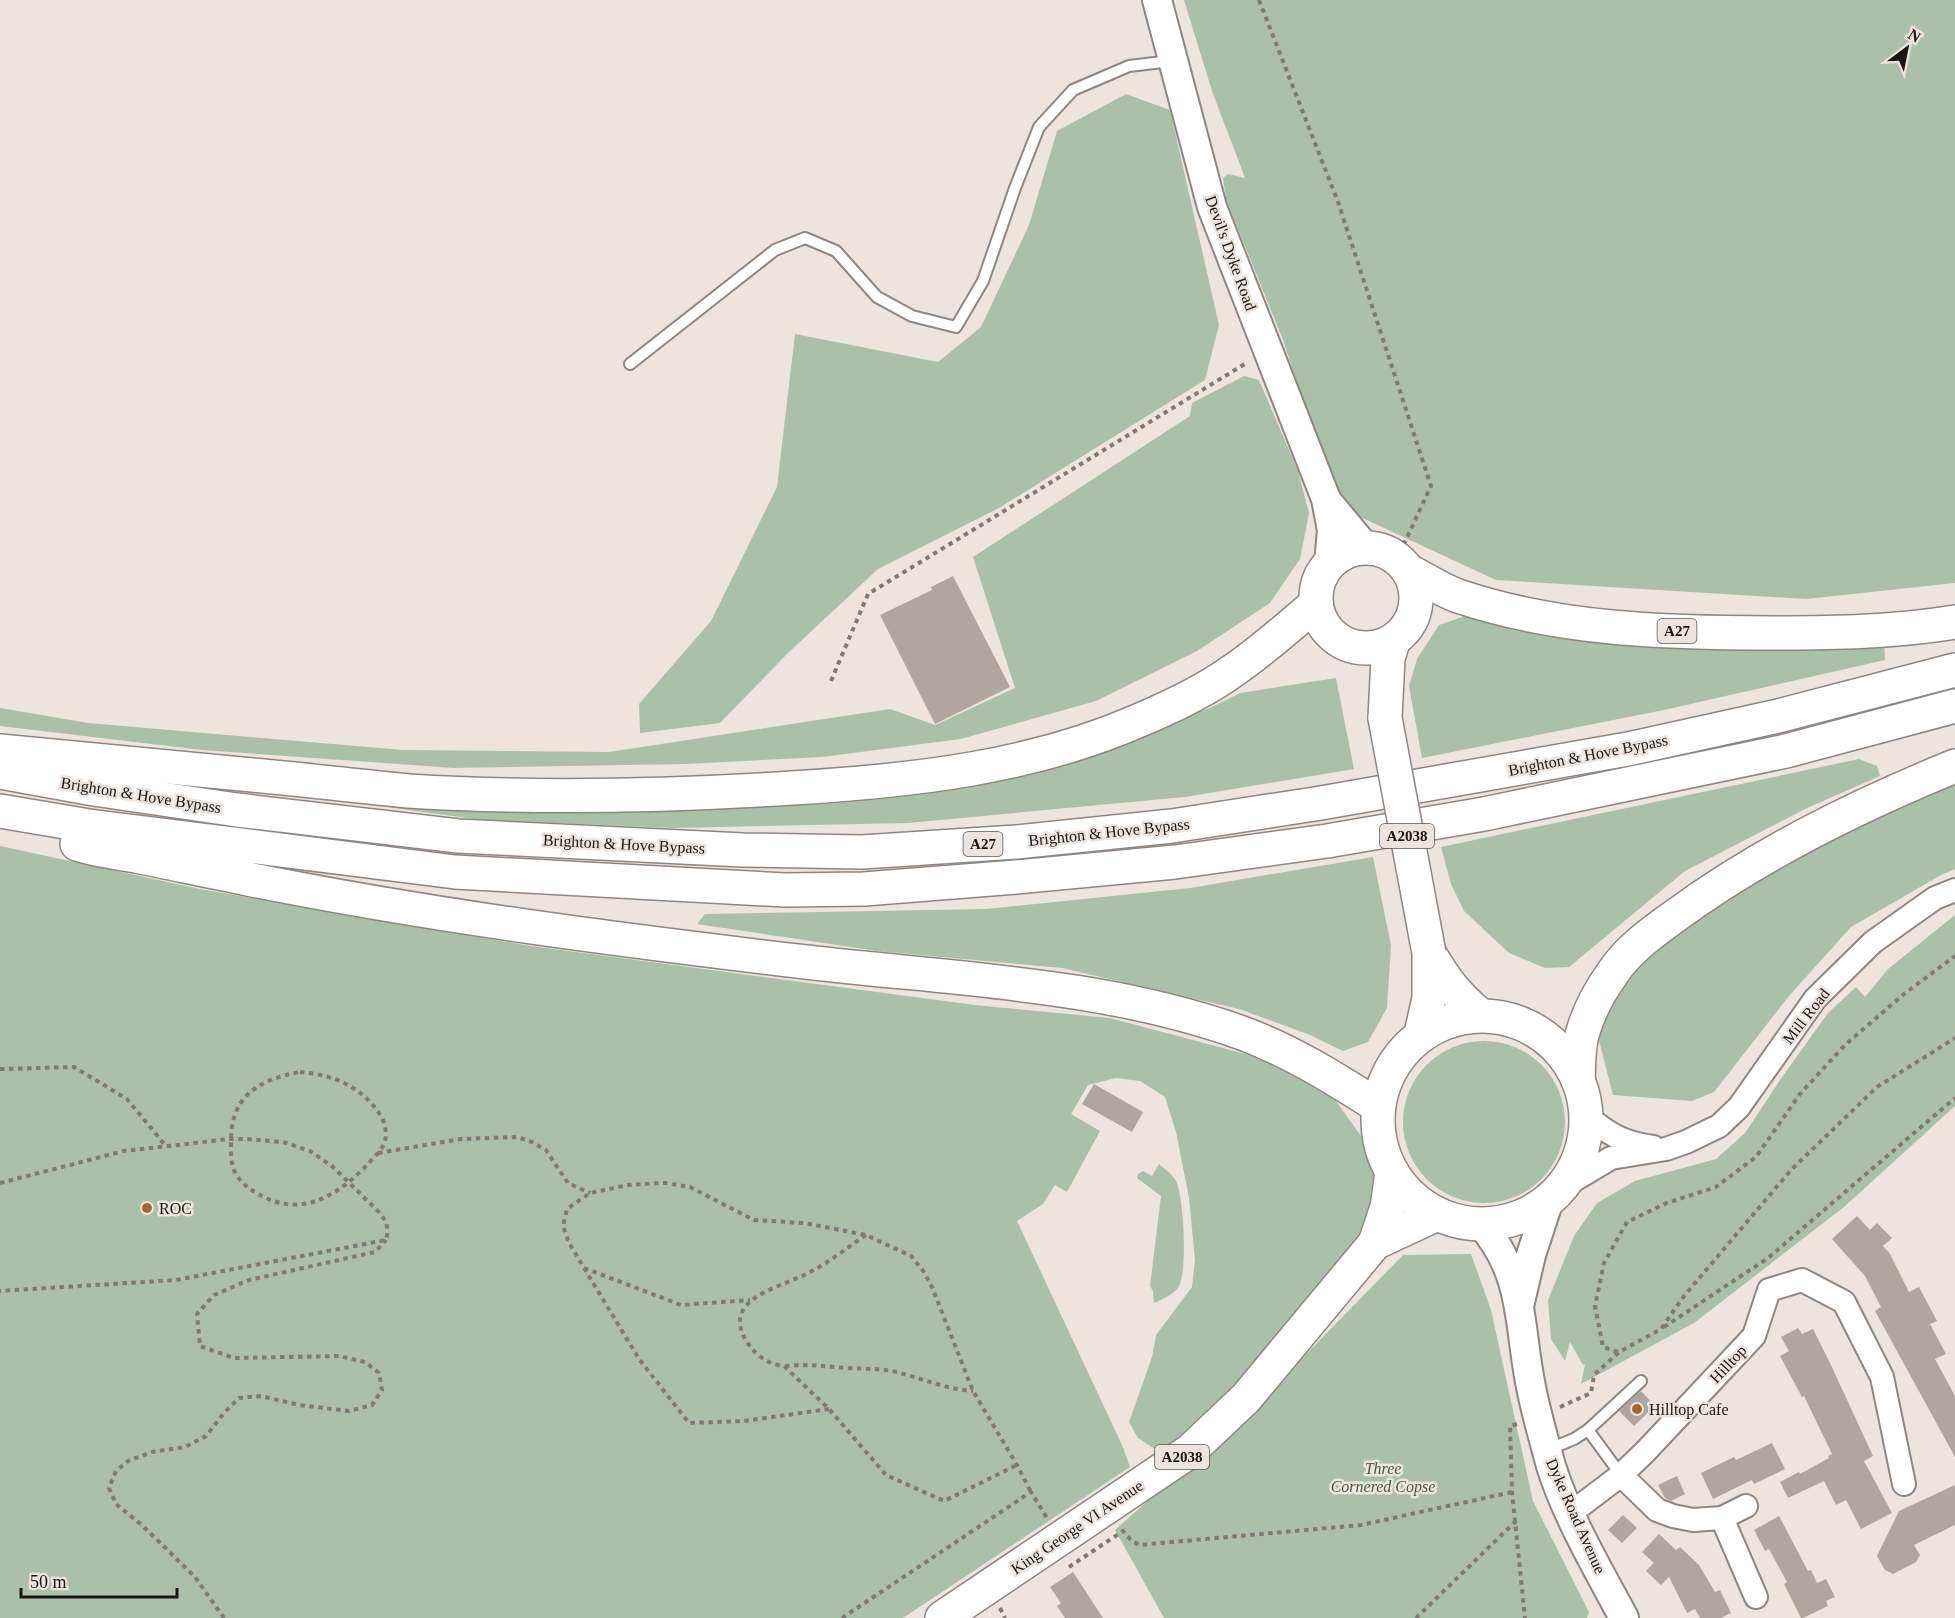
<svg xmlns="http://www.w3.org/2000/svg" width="1955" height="1618" viewBox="0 0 1955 1618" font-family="Georgia,serif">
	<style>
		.green { fill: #abc0a9 }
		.building { fill: #b0a6a1 }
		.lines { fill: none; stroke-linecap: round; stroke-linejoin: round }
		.service-casing { stroke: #8f8681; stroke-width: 14 }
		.minor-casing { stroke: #8f8681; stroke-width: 26 }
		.tertiary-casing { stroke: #8f8681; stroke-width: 32 }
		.primary-casing { stroke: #8f8681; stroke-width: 36 }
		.trunk-casing { stroke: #8f8681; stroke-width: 36 }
		.path { stroke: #807976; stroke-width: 4; stroke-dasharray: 4.5 4.5; stroke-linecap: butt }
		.service { stroke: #fff; stroke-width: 10 }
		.minor { stroke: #fff; stroke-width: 22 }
		.tertiary { stroke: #fff; stroke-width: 28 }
		.primary { stroke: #fff; stroke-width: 33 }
		.trunk { stroke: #fff; stroke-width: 33 }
		.primary-bridge-casing { stroke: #8f8681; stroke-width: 36; stroke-linecap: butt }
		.primary-bridge { stroke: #fff; stroke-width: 33 }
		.poi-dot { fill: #a5652e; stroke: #eee4df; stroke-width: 2 }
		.labels { text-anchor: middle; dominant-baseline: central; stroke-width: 5; stroke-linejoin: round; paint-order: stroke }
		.shield { fill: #eee4df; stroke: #5a5451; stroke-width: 1.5 }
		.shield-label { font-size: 15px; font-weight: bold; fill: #1a1614 }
		.street-label { font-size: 16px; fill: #1a1614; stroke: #eee4df }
		.poi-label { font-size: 16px; fill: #1a1614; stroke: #eee4df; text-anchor: start }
		.park-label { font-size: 16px; font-style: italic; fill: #3e613b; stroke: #eee4df }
	</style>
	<rect width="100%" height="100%" fill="#eee4df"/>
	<g class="green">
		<path d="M 1184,0 L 1955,0 L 1955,583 L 1806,599 L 1496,580 L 1343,509 L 1310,423 L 1283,340 L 1226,199 L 1223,178 L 1228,174 L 1245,178 L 1212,91 Z"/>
		<path d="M 1126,94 L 1170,110 L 1219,325 L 1205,380 L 999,508 L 878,569 L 788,653 L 720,723 L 640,733 L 639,704 L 711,621 L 777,487 L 795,334 L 938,362 L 981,327 L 1029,225 L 1057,131 Z"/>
		<path d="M 1244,376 L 1259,380 L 1298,471 L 1309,513 L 1300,559 L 1270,603 L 1197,651 L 1096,701 L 961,739 L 822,757 L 686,764 L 454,768 L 202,750 L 0,726 L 0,708 L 88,723 L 403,750 L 609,752 L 890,709 L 935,725 L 1015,688 L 973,557 L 1190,416 L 1192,403 Z"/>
		<path d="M 1468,615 L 1884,638 L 1885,660 L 1664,710 L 1422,758 L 1409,686 L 1417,659 L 1439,625 Z"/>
		<path d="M 1336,678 L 1354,769 L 1185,797 L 908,823 L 673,828 L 482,820 L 387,807 L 390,798 L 1066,761 L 1210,708 L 1240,693 Z"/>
		<path d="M 1859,759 L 1877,766 L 1880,776 L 1807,808 L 1685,871 L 1569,967 L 1545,968 L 1509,953 L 1464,911 L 1451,884 L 1441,847 Z"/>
		<path d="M 1955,782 L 1955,869 L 1941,875 L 1851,927 L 1789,996 L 1714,1092 L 1692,1101 L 1613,1095 L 1595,1025 L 1647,955 L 1760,873 L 1881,810 Z"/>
		<path d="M 0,846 L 200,889 L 531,946 L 975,1005 L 1110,1018 L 1249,1055 L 1307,1078 L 1333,1097 L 1361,1136 L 1373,1174 L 1375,1208 L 1364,1235 L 1228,1402 L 1162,1458 L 1158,1451 L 1138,1438 L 1129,1422 L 1152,1357 L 1156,1335 L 1192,1287 L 1195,1260 L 1189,1198 L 1176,1132 L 1165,1097 L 1140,1081 L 1116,1078 L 1088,1085 L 1071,1114 L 1100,1131 L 1067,1192 L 1055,1185 L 1043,1204 L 1017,1221 L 1122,1445 L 1130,1467 L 903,1618 L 0,1618 Z"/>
		<path d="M 1373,857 L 1391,945 L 1387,1008 L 1368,1042 L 1343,1051 L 1310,1035 L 1239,1009 L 1062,968 L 877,951 L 697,924 L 705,914 L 986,909 L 1190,888 Z"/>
		<path d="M 1955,915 L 1955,1106 L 1844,1207 L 1694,1323 L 1581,1384 L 1585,1364 L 1583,1365 L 1570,1342 L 1565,1361 L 1551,1339 L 1548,1300 L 1574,1236 L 1597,1203 L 1635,1181 L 1716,1159 L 1745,1133 L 1780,1080 L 1828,1013 L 1856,987 L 1865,997 L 1888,969 Z"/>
		<circle cx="1484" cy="1122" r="81"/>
		<path d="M 1159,1164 C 1165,1169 1172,1174 1176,1181 C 1184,1198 1187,1266 1180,1284 C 1176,1294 1163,1299 1154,1303 L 1153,1291 L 1150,1286 L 1161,1196 L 1137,1178 L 1138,1174 L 1143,1171 L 1152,1176 Z"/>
		<path d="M 1471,1254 L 1491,1310 L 1533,1501 L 1589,1612 L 1587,1618 L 1164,1618 L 1115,1530 L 1266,1395 L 1403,1255 Z"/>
	</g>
	<g class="building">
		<path d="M 953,576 L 1010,687 L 935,724 L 880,615 L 932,590 L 931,587 Z"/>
		<path d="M 1094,1084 L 1143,1112 L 1132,1132 L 1082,1104 Z"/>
		<path d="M 1857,1216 L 1870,1230 L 1877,1223 L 1892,1238 L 1883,1246 L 1890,1254 L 1909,1292 L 1919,1287 L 1937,1321 L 1930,1324 L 1946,1354 L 1935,1359 L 1955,1396 L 1955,1457 L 1875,1311 L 1881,1307 L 1865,1276 L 1832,1239 Z"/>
		<path d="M 1798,1328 L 1802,1334 L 1813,1329 L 1830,1363 L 1873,1456 L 1864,1461 L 1892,1513 L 1861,1529 L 1846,1500 L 1836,1505 L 1824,1481 L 1788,1498 L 1780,1482 L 1799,1472 L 1800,1474 L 1829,1458 L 1828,1456 L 1832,1454 L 1804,1396 L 1802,1397 L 1780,1356 L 1789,1351 L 1781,1337 Z"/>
		<path d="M 1641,1391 L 1655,1406 L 1634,1426 L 1619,1411 Z"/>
		<path d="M 1772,1443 L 1785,1469 L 1754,1484 L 1752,1480 L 1713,1499 L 1701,1473 L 1734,1457 L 1736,1460 Z"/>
		<path d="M 1677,1476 L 1685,1494 L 1671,1501 L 1665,1498 L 1658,1485 Z"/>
		<path d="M 1955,1485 L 1955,1525 L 1914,1545 L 1920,1555 L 1916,1562 L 1893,1574 L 1885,1570 L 1877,1556 L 1899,1511 Z"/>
		<path d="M 1623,1515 L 1637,1528 L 1622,1543 L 1608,1530 Z"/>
		<path d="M 1779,1516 L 1808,1571 L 1811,1570 L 1817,1583 L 1826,1579 L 1835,1597 L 1826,1601 L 1828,1606 L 1803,1618 L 1801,1618 L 1784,1584 L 1787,1582 L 1769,1549 L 1765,1551 L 1754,1530 Z"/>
		<path d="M 1659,1534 L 1676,1550 L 1680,1547 L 1699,1565 L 1715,1592 L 1720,1590 L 1731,1613 L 1721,1618 L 1700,1618 L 1695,1609 L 1687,1613 L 1669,1577 L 1661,1585 L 1646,1571 L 1654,1563 L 1642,1552 Z"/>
		<path d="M 1073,1572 L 1103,1618 L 1065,1618 L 1057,1606 L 1061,1603 L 1050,1587 Z"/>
	</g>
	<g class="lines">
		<defs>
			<g id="service">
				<path d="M 630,364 L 775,250 L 805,238 L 836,251 L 877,297 L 912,316 L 956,327 L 983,281 L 1015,188 L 1039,127 L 1073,90 L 1129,66 L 1171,61"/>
				<path d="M 1588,1430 L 1621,1475"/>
				<path d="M 1547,1450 L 1574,1439 L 1588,1430 L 1641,1381"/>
			</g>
			<g id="minor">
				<path d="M 1586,1115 C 1608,1134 1623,1143 1653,1147"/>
				<path d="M 1559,1189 L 1611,1158 L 1666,1149 L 1686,1142 L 1719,1126 L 1739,1107 L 1815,999 L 1873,942 L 1935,898 L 1955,890"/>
				<path d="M 1621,1475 L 1657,1510 L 1673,1516 L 1693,1520 L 1722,1518 L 1746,1506"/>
				<path d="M 1571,1513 L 1621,1475 L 1645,1452 L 1754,1336 L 1769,1290 L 1802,1280 L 1844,1302 L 1882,1377 L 1904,1484"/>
				<path d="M 1722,1518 L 1756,1597"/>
			</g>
			<g id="tertiary">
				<path d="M 1157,0 L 1212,207 L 1326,499 L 1332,530 L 1329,564"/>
				<path d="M 1327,501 L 1366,548"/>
				<path d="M 1481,1224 C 1526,1277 1518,1324 1531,1387 C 1536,1413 1544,1440 1551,1466 C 1567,1517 1599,1571 1624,1618"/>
				<path d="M 1520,1302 L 1531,1255 L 1549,1200"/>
			</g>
			<g id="primary">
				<circle cx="1366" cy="598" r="50"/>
				<path d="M 1385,718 L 1388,658 L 1393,642"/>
				<path d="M 1429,953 C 1445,980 1456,995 1480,1015"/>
				<circle cx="1482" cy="1120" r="104"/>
				<path d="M 1421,1034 L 1429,998 L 1429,953"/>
				<path d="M 1375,1243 L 1387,1207 L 1392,1173"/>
				<path d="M 942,1618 L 1190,1451 L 1246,1398 L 1375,1243 L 1437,1214"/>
			</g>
			<g id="trunk">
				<path d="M 1409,571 C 1425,579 1441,590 1458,596 C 1559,630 1668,633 1773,633 C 1834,633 1895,632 1955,622"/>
				<path d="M 0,751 C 91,759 182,768 273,777 C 318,781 364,787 409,791 C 536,799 665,796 792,788 C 910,781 1031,768 1140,720 C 1171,707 1203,692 1231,672 C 1261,652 1288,627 1316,604"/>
				<path d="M 0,772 L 94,789 L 237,810 L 458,836 L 743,850 L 862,852 L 1016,842 L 1172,826 L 1321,803 L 1628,749 L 1778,716 L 1955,670"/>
				<path d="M 0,811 L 89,826 L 455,872 L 785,890 L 864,889 L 1016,877 L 1175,862 L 1327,841 L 1484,814 L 1786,751 L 1955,706"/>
				<path d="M 77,844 C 96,850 117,853 136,856 C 174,864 211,871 248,879 C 432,916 619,940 806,962 C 951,979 1103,983 1242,1033 C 1291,1051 1334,1078 1378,1106"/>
				<path d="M 1578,1080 C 1579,1066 1578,1049 1582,1035 C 1588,1013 1599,992 1612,974 C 1627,950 1653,932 1675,916 C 1761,853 1857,806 1955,766"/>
			</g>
		</defs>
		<use href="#service" class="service-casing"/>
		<use href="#minor" class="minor-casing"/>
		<use href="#tertiary" class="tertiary-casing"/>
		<use href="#primary" class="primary-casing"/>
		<use href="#trunk" class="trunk-casing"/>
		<g class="path">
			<path d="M 1259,0 L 1338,202 L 1431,486 L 1403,546"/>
			<path d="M 831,681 L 868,594 L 1248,362"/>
			<path d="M 0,1069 L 74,1067 L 127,1099 L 165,1145"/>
			<path d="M 300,1072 C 326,1074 351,1082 369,1101 C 379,1111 389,1125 385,1141 C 382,1151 372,1159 366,1166 C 339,1194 305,1216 266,1198 C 254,1192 245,1187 237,1176 C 231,1167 231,1156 231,1146 C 229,1098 256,1080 300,1072 Z"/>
			<path d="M 378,1153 L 461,1139 L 517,1137 L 532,1142 L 546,1150 L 568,1183 L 590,1193"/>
			<path d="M 0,1183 L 124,1151 L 230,1139 L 247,1139 L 283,1142 L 310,1151 L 333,1167 L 380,1213 C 387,1222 389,1229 386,1240 L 176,1280 L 0,1291"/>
			<path d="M 866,1235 C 848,1247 831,1261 812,1271 C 785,1287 718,1297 747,1342 C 755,1355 769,1365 784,1366 L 829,1409 L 886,1475 L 944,1501 L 1017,1465"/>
			<path d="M 584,1268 L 681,1305 L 750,1300"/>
			<path d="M 1664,1327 L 1768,1258 L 1955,1098"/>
			<path d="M 1618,1352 L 1603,1347 L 1595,1306 L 1604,1263 L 1627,1222 L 1667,1203 L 1716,1187 L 1756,1157 L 1800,1094 L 1845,1045 L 1904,994 L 1955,956"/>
			<path d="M 785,1366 C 806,1364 825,1366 845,1368 C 861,1369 876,1368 892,1371 C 919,1377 944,1389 973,1391"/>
			<path d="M 1560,1407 L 1591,1393 L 1594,1375 L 1619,1352 L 1661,1329 L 1684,1296 L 1791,1170 L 1877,1087 L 1955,1038"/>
			<path d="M 829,1409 L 744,1421 L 689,1423 L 639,1359 L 569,1243 L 563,1226 L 567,1209 L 590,1193 L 628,1185 L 665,1183 L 690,1187 L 754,1220 L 804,1223 L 866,1235 L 911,1256 L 924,1272 L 932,1287 L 973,1391 L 1017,1465 L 1031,1492"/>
			<path d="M 1517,1424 L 1510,1426 L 1512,1492 L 1525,1618"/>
			<path d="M 1069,1567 L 1123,1531 L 1130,1539 L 1139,1545 L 1361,1525 L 1512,1492"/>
			<path d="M 1000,1608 L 1005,1618"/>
			<path d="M 224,1618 L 195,1577 L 143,1526 L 116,1504 L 109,1488 L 116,1471 L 128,1461 L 152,1452 L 185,1447 L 206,1436 L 224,1413 L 239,1398 L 261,1396 L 299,1405 L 349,1411 L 372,1405 L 382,1390 L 379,1373 L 365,1362 L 339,1356 L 234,1358 L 200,1346 L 197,1314 L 214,1295 L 249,1280 L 375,1252 L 386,1240"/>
			<path d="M 842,1618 L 1031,1492 L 1047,1518"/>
			<path d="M 1416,1618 L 1516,1521"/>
		</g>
		<use href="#service" class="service"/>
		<use href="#minor" class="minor"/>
		<use href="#tertiary" class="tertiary"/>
		<use href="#primary" class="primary"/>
		<use href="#trunk" class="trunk"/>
		<defs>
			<path id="primary-bridge" d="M 1385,718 L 1429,953"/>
		</defs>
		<use href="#primary-bridge" class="primary-bridge-casing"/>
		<use href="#primary-bridge" class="primary-bridge"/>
	</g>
	<g class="poi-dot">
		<circle cx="147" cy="1208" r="6"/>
		<circle cx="1637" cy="1409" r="6"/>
	</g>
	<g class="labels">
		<g class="shield">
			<rect x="1657.5" y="619" width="39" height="24" rx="4.5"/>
			<rect x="1380" y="824" width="54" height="24" rx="4.5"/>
			<rect x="963.5" y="832" width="39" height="24" rx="4.5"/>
			<rect x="1155" y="1445" width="54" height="24" rx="4.5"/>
		</g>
		<g class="shield-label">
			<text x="1677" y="631">A27</text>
			<text x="1407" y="836">A2038</text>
			<text x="983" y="844">A27</text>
			<text x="1182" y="1457">A2038</text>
		</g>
		<g class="street-label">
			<text transform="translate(1231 253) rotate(70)">Devil's Dyke Road</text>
			<text transform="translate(1588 755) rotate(-11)">Brighton &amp; Hove Bypass</text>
			<text transform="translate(141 795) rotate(9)">Brighton &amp; Hove Bypass</text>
			<text transform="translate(1109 832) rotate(-6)">Brighton &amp; Hove Bypass</text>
			<text transform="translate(624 844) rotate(3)">Brighton &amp; Hove Bypass</text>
			<text transform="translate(1806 1016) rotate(-52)">Mill Road</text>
			<text transform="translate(1728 1364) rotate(-47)">Hilltop</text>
			<text transform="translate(1576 1516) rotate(66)">Dyke Road Avenue</text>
			<text transform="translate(1077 1527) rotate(-34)">King George VI Avenue</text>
		</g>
		<g class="poi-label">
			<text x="159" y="1208">ROC</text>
			<text x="1649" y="1409">Hilltop Cafe</text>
		</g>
		<g class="park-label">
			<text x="1383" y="1468">Three<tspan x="1383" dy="18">Cornered Copse</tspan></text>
		</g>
	</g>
	<g transform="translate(1907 48) rotate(32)" stroke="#eee4df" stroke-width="4.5" paint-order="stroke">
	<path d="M0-4.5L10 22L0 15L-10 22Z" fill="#1a1614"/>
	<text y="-9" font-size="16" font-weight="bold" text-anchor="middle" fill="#1a1614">N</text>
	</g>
	<path d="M21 1588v9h156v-9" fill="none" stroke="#1a1614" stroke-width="3"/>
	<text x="30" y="1588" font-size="18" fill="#1a1614" stroke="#eee4df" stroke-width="4.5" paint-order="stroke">50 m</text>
</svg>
